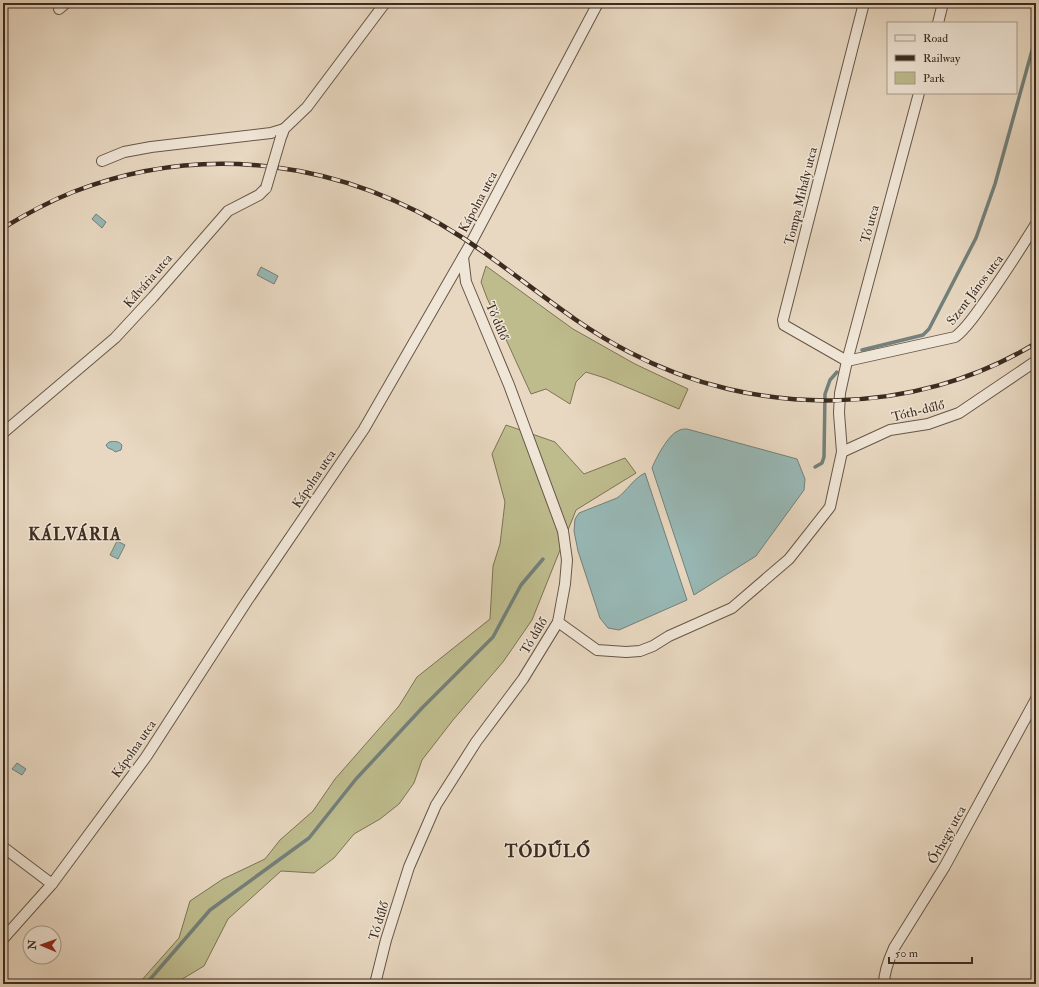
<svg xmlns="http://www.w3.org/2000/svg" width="1039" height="987" viewBox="0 0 1039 987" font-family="'IM FELL Double Pica',serif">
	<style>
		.green { fill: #bebc8d; stroke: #7d7456 }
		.water { fill: #98b9b7; stroke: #73807b }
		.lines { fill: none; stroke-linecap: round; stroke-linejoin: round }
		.stream { stroke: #73807b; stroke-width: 3.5 }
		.minor-casing { stroke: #675648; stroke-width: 12 }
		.minor { stroke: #f0e6d7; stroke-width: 10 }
		.rail-casing { stroke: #3c2b20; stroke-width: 4.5 }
		.rail { stroke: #f0e6d7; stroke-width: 3; stroke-dasharray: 9; stroke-linecap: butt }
		.minor-bridge-casing { stroke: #675648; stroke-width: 12; stroke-linecap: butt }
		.minor-bridge { stroke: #f0e6d7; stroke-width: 10 }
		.labels { text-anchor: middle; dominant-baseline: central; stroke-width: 3; stroke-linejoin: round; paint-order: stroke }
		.street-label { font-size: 13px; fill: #3c2b20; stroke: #f0e6d7 }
		.district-label { font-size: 17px; font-weight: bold; letter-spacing: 1px; fill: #3c2b20; stroke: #f0e6d7 }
	</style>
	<rect width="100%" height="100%" fill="#e8d8c1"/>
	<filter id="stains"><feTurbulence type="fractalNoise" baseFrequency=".005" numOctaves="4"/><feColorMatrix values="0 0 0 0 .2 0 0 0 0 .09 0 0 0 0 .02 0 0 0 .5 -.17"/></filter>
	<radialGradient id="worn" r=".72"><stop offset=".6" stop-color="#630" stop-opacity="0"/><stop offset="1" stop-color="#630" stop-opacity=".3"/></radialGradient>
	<g class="green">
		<path d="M 486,266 L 573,329 L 635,364 L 688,389 L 679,409 L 605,378 L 586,372 L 576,382 L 570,404 L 546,389 L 531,394 L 487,298 L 481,282 Z"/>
		<path d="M 506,425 L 555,442 L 584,474 L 625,458 L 636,473 L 576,510 L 532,620 L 503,662 L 453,720 L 422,760 L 414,783 L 399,804 L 380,819 L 354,834 L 334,858 L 314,873 L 281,871 L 228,919 L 204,966 L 174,984 L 137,984 L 140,982 L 179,938 L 190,901 L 223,879 L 265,859 L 280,840 L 313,811 L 335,779 L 399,706 L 417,677 L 490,619 L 493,566 L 500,544 L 505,502 L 492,454 Z"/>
	</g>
	<g class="water">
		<path d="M 96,214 L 106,222 L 102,228 L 92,219 Z"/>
		<path d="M 261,267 L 278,276 L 274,284 L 257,275 Z"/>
		<path d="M 687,429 L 797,459 L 805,479 L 804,490 L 756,556 L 694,595 L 652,468 C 656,458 668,435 678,431 C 681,429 684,429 687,429 Z"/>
		<path d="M 109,442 C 114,441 119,441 122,445 L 121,450 L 115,452 L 113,450 L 108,448 L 106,445 Z"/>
		<path d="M 645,473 L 687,600 L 619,630 L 608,628 L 600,618 L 578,551 L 574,531 L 575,519 L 579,513 L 617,498 C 627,491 633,479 645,473 Z"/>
		<path d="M 117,541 L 125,545 L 118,559 L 110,555 Z"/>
		<path d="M 17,763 L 26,769 L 22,775 L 12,769 Z"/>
	</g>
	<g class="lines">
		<g class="stream">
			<path d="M 862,350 L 923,335 L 929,329 L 976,238 L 995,184 L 1036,36"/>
			<path d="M 815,467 L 822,463 L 824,457 L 825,394 L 830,380 L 837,372"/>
			<path d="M 146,984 L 210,910 L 309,838 L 356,779 L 423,707 L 493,637 L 521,585 L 543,559"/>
		</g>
		<defs>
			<g id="minor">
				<path d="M 59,9 L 66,3"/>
				<path d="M 938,23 L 943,3"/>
				<path d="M 282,135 L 284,129 L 307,107 L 385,3"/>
				<path d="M 102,161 L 124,152 L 151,147 L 271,133 L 284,129"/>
				<path d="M 847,361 L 784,325 L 783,320 L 864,3"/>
				<path d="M 847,361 L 955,337 C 966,329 975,315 983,304 C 1002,278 1019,251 1036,224"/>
				<path d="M 3,433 L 115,338 L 153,297 L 228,211 L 259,195 L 266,188"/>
				<path d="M 842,452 L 890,430 L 928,424 L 959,413 L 1036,361"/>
				<path d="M 558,622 L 597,650 L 626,652 L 640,651 L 653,646 L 669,636 L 732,608 L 789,559 L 830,507 L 842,452 L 839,413 L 840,393 L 847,361 L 919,93"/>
				<path d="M 3,847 L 52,884"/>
				<path d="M 3,939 L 52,884 L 146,757 L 247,601 L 364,429 L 471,243 L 598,3"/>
				<path d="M 375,984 L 386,940 L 409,867 L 436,805 L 476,742 L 523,679 L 558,622 L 565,584 L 567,560 L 563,531 L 509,385 L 466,282 L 463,257"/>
				<path d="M 884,984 C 884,971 889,959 894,948 L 945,866 L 1036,699"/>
			</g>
		</defs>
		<use href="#minor" class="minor-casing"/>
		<use href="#minor" class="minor"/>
		<defs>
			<path id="rail" d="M 3,228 C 26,214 48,202 73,192 C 205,141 345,161 463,238 C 519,275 569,321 629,352 C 754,418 914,418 1036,343"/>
		</defs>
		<use href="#rail" class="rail-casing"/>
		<use href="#rail" class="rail"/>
		<defs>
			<path id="minor-bridge" d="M 266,188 L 281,137"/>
		</defs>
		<use href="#minor-bridge" class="minor-bridge-casing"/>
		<use href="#minor-bridge" class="minor-bridge"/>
	</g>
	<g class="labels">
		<g class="street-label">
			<text transform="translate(801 196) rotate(-76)">Tompa Mihály utca</text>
			<text transform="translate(478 202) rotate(-62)">Kápolna utca</text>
			<text transform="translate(870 224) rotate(-75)">Tó utca</text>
			<text transform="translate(148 281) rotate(-49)">Kálvária utca</text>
			<text transform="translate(975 290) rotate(-53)">Szent János utca</text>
			<text transform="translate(497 321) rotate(67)">Tó dűlő</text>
			<text transform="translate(918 411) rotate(-14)">Tóth-dűlő</text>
			<text transform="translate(314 479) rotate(-56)">Kápolna utca</text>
			<text transform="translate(534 636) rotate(-59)">Tó dűlő</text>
			<text transform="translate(134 749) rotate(-55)">Kápolna utca</text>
			<text transform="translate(947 835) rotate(-61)">Őrhegy utca</text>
			<text transform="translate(379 921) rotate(-73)">Tó dűlő</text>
		</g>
		<g class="district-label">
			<text x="75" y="534">KÁLVÁRIA</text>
			<text x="548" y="851">TÓDŰLŐ</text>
		</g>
	</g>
	<rect width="1039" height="987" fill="none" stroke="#e8d8c1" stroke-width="16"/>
	<rect x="4" y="4" width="1031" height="979" fill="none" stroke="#3c2b20" stroke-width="2"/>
	<rect x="8" y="8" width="1023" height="971" fill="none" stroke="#3c2b20"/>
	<rect x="887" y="22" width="130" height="72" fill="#f0e6d7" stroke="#a89b8e"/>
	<rect x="895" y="35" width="20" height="6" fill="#f0e6d7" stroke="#a89b8e"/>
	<text x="923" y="42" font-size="12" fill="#3c2b20">Road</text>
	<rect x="895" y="55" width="20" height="6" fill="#3c2b20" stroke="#a89b8e"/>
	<text x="923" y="62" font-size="12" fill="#3c2b20">Railway</text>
	<rect x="895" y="72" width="20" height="12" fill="#bebc8d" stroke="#a89b8e"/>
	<text x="923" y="82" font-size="12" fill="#3c2b20">Park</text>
	<g transform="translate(42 945) rotate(272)"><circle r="19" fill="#f0e6d7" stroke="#a89b8e"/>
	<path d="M0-3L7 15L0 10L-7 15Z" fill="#8f2418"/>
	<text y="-6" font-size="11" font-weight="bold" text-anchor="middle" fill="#3c2b20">N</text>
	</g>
	<path d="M889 957v6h83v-6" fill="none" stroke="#3c2b20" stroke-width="2"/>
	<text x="895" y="957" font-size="12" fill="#3c2b20" stroke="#f0e6d7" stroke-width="3" paint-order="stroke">50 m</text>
	<rect width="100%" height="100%" filter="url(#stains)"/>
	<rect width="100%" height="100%" fill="url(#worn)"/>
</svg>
